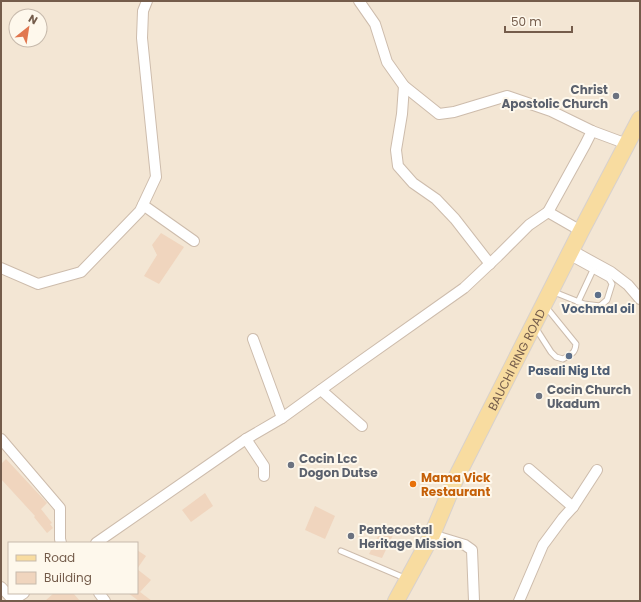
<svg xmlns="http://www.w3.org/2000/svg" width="641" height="602" viewBox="0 0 641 602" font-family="Poppins,sans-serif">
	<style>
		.residential { fill: #f3e6d4; fill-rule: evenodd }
		.building { fill: #f0d5be }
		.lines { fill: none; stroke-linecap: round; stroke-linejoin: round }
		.lane-casing { stroke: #cdbcac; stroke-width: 7 }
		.street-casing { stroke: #cdbcac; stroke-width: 12 }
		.primary-casing { stroke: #d8d1cd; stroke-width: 18 }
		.lane { stroke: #fff; stroke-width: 5 }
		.street { stroke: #fff; stroke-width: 10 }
		.primary { stroke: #f8dca0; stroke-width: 16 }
		.worship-dot { fill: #6b7280; stroke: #fef8ec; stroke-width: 1.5 }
		.service-dot { fill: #5c6f8a; stroke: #fef8ec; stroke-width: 1.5 }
		.food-dot { fill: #e8710a; stroke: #fef8ec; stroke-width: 1.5 }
		.labels { text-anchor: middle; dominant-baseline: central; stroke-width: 4; stroke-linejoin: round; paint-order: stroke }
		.worship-label { font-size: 12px; font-weight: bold; fill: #5b616d; stroke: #fef8ec; text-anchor: start }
		.service-label { font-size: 12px; font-weight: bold; fill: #4e5e75; stroke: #fef8ec }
		.street-label { font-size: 12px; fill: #745c4b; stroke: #fef8ec }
		.food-label { font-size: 12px; font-weight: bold; fill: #c56008; stroke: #fef8ec; text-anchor: start }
	</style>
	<rect width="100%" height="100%" fill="#fbf4e6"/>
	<path class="residential" d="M 1,1 L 640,1 L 640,601 L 1,601 ZM 16,16 L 40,16 L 40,40 L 16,40 ZM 9,543 L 137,543 L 137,593 L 9,593 Z"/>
	<g class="building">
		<path d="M 161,233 L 184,247 L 159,284 L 144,276 L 157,255 L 152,245 Z"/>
		<path d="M 6,459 L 47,503 L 41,509 L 52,523 L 50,524 L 53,528 L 47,533 L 34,517 L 35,516 L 1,479 L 1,464 Z"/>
		<path d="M 205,493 L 213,506 L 191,522 L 182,510 Z"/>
		<path d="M 315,506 L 335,516 L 325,539 L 305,530 Z"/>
		<path d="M 381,530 L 393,535 L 382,558 L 369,554 Z"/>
		<path d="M 137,550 L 146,556 L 137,569 L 151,580 L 140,592 L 152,601 L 139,601 L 128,593 L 137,593 Z"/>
		<path d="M 54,593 L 73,593 L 80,601 L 45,601 Z"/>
	</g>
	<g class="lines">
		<defs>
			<g id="lane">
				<path d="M 554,292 L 584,304 L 600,306 L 607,300 L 612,284 L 609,279 L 569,257"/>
				<path d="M 578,302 L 593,270"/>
				<path d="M 535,327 L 551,352 L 556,357 L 563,359 C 571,354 575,354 576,344 L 546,307"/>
				<path d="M 341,551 L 407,579"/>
			</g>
			<g id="street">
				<path d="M 359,1 L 375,24 L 387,62 L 404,86 L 439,114 L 454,112 L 507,96 L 551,111 L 592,131 L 627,144"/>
				<path d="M 404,86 L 402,114 L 396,150 L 398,166 L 413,183 L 436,199 L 455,219 L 490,264"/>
				<path d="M 143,205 L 194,241"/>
				<path d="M 548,212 L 585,145 L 592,131"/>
				<path d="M 571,250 L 611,272 L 628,285 L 640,299"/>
				<path d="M 1,268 L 38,284 L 81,272 L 140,211 L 156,177 L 142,38 L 143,11 L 147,1"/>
				<path d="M 253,339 L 282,418"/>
				<path d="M 321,390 L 362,426"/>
				<path d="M 1,439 L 60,508 L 60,539 L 61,543"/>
				<path d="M 246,439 L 264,466 L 264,476"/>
				<path d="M 529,469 L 573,507"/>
				<path d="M 432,535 L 465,545 L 472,550 L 474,601"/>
				<path d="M 96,543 L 246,439 L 282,418 L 358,363 L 464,288 L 498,256 L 529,225 L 548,212 L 581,231"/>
				<path d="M 1,587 L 13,600"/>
				<path d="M 99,593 L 105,601"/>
				<path d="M 12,601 L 24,593"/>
				<path d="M 519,601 L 543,545 L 563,518 L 573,507 L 597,470"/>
			</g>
			<g id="primary">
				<path id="s1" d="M 396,601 L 432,535 L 455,480 L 581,231 L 640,119"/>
			</g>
		</defs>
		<use href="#lane" class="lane-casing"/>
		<use href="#street" class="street-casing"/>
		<use href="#primary" class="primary-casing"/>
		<use href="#lane" class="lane"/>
		<use href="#street" class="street"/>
		<use href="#primary" class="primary"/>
	</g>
	<g class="worship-dot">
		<circle cx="616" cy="96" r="4"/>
		<circle cx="539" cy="396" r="4"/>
		<circle cx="291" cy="465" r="4"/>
		<circle cx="351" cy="536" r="4"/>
	</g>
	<g class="service-dot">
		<circle cx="598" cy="295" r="4"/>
		<circle cx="569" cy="356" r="4"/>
	</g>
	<circle class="food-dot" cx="413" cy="484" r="4"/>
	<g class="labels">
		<g class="worship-label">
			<text x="608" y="89" text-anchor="end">Christ<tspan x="608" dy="14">Apostolic Church</tspan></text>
			<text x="547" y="389">Cocin Church<tspan x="547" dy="14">Ukadum</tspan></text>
			<text x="299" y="458">Cocin Lcc<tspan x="299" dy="14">Dogon Dutse</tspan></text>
			<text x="359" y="529">Pentecostal<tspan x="359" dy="14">Heritage Mission</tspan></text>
		</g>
		<g class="service-label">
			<text x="598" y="308">Vochmal oil</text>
			<text x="569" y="370">Pasali Nig Ltd</text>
		</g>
		<g class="street-label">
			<text stroke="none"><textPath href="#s1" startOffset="270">BAUCHI RING ROAD</textPath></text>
		</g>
		<g class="food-label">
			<text x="421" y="477">Mama Vick<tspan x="421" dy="14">Restaurant</tspan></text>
		</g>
	</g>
	<rect width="641" height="602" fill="none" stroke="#745c4b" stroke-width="4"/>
	<rect x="8" y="542" width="130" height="52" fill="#fef8ec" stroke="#c7baac"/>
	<rect x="16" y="555" width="20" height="6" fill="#f8dca0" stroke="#c7baac"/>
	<text x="44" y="562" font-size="12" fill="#745c4b">Road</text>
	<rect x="16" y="572" width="20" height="12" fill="#f0d5be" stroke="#c7baac"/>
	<text x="44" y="582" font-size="12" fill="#745c4b">Building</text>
	<g transform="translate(28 28) rotate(30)"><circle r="19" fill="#fef8ec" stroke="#c7baac"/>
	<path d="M0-3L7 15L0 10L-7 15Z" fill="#e1774f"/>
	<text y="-6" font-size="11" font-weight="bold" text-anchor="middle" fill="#745c4b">N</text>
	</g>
	<path d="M505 26v6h67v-6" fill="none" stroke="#745c4b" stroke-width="2"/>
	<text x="511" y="26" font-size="12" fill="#745c4b" stroke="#fef8ec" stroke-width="3" paint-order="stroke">50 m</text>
</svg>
